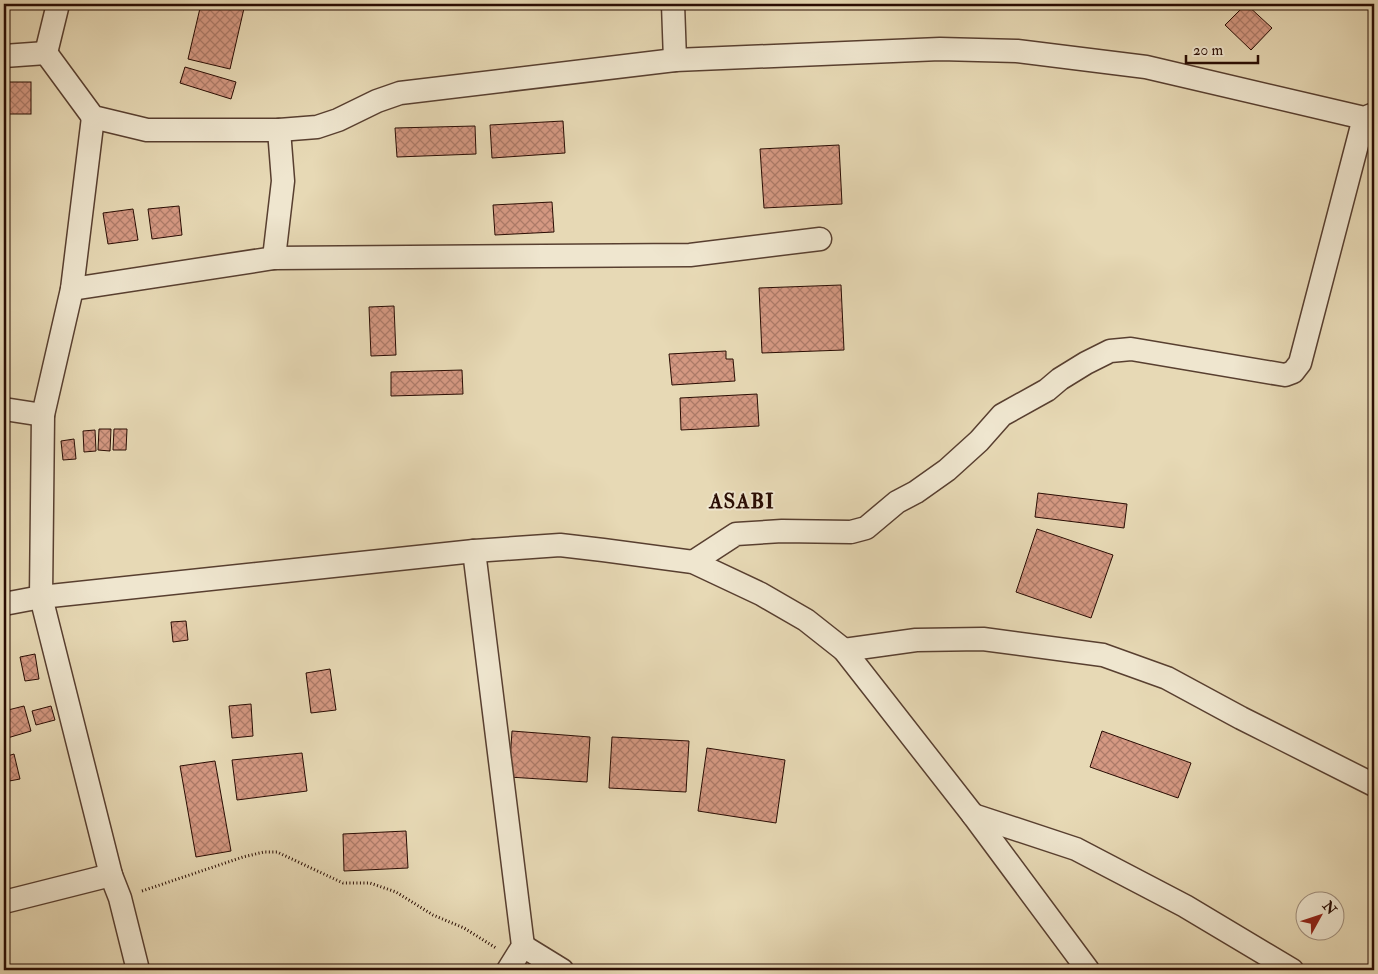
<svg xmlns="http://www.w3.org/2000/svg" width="1378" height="974" viewBox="0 0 1378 974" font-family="'IM FELL Double Pica',serif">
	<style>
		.building { fill: url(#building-cross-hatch); stroke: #290c03 }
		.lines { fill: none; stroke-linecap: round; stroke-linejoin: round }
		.minor-casing { stroke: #583f30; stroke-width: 25 }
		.path { stroke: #290c03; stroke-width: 3; stroke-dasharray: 1 2.5; stroke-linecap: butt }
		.minor { stroke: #efe6cf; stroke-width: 22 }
		.labels { text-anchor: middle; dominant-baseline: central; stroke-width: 4; stroke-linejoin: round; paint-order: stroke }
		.district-label { font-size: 21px; font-weight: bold; letter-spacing: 1px; fill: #290c03; stroke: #efe6cf }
	</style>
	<defs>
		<pattern id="building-cross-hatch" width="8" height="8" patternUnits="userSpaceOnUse" patternTransform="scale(1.25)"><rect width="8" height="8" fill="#d59983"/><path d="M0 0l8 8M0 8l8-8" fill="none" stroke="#ad7b69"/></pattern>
	</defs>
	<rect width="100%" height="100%" fill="#e7d9b5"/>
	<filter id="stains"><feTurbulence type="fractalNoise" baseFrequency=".004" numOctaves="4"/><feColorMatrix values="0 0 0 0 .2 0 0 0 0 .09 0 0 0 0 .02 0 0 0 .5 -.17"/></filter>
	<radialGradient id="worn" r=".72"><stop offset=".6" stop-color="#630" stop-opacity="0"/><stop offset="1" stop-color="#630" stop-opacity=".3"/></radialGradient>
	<g class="building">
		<path d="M 201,4 L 245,4 L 230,69 L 188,59 Z"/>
		<path d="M 1246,4 L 1272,28 L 1251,50 L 1225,25 Z"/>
		<path d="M 185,67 L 236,82 L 231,99 L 180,83 Z"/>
		<rect x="8" y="82" width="23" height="32"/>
		<path d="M 563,121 L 565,153 L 492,158 L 490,125 Z"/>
		<path d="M 4,125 L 9,125 L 8,172 L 4,172 Z"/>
		<path d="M 475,126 L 476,154 L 397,157 L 395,128 Z"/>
		<path d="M 839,145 L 842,204 L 764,208 L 760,149 Z"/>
		<path d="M 552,202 L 554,232 L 495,235 L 493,205 Z"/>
		<path d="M 179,206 L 182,235 L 152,239 L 148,209 Z"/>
		<path d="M 133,209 L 138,240 L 108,244 L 103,213 Z"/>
		<path d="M 841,285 L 844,350 L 762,353 L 759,288 Z"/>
		<path d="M 394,306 L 396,355 L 371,356 L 369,307 Z"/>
		<path d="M 726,351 L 726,359 L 733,359 L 735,381 L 672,385 L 669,354 Z"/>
		<path d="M 462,370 L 463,394 L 391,396 L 391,372 Z"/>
		<path d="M 757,394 L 759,426 L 681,430 L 680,398 Z"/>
		<path d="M 99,429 L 111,429 L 110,451 L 98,450 Z"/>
		<path d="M 114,429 L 127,429 L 126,450 L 113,450 Z"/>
		<path d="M 95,430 L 96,451 L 84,452 L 83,431 Z"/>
		<path d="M 74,439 L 76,459 L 63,460 L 61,441 Z"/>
		<path d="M 1038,493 L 1127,504 L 1124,528 L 1035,517 Z"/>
		<path d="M 1037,529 L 1113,555 L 1091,618 L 1016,592 Z"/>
		<path d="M 186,621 L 188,640 L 173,642 L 171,622 Z"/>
		<path d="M 35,654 L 39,679 L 25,681 L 20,657 Z"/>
		<path d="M 330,669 L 336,710 L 311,713 L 306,673 Z"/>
		<path d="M 251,704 L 253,736 L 232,738 L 229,706 Z"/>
		<path d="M 24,706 L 31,731 L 4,739 L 4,711 Z"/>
		<path d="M 51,706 L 55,720 L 36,725 L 32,711 Z"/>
		<path d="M 512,731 L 590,737 L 587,782 L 509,777 Z"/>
		<path d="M 1102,731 L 1191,763 L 1178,798 L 1090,767 Z"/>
		<path d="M 612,737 L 689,741 L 686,792 L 609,788 Z"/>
		<path d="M 707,748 L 785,760 L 776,823 L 698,811 Z"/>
		<path d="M 302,753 L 307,791 L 237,800 L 232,760 Z"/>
		<path d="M 14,754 L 20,779 L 4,782 L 4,757 Z"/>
		<path d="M 215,761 L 231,851 L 196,857 L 180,766 Z"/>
		<path d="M 406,831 L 408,868 L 344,871 L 343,834 Z"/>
	</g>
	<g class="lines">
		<defs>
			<g id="minor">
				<path d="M 673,4 L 675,60"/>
				<path d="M 46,53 L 58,4"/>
				<path d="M 4,56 L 46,53 L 93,117 L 147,130 L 279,130 L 317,127 L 338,120 L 377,101 L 400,93 L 675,60 L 940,49 L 1017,51 L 1146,67 L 1364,118 L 1374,114"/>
				<path d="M 93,117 L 72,289 L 43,415 L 41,597 L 111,875 L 120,898 L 138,970"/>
				<path d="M 274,258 L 283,181 L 279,130"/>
				<path d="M 72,289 L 274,258 L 690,255 L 820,239"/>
				<path d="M 4,409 L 43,415"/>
				<path d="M 474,551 L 523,946 L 508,970"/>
				<path d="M 693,562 L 736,534 L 782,531 L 851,532 L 866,528 L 897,502 L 916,492 L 947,470 L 979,441 L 1002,415 L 1047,390 L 1060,379 L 1086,363 L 1110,351 L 1131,349 L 1285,375 L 1293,372 L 1300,363 L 1364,118"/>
				<path d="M 4,604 L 41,597 L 474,551 L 560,545 L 603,550 L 693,562 L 761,594 L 806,620 L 844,650 L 973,815 L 1088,970"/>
				<path d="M 844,650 L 916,640 L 983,639 L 1103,655 L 1167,678 L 1241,718 L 1374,785"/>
				<path d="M 973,815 L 1076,849 L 1185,906 L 1292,970"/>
				<path d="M 4,902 L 111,875"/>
				<path d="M 523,946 L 562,970"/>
			</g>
		</defs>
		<use href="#minor" class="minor-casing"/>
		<path class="path" d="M 142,891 L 243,857 L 264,852 L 277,852 L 343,883 L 370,883 L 396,892 L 433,915 L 464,928 L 496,948"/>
		<use href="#minor" class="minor"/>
	</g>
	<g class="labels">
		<g class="district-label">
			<text x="742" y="501">ASABI</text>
		</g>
	</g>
	<rect width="1378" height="974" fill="none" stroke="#e7d9b5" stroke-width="20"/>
	<rect x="5" y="5" width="1368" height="964" fill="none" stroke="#290c03" stroke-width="2.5"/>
	<rect x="10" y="10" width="1358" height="954" fill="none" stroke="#290c03"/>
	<g transform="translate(1320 916) rotate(50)"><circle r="24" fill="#efe6cf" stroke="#a08f7d"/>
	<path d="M0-4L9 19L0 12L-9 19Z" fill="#8f2418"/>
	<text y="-8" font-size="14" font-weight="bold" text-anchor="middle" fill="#290c03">N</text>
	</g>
	<path d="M1186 55v8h72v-8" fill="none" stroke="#290c03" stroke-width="2.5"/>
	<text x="1193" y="55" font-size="15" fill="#290c03" stroke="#efe6cf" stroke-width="4" paint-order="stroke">20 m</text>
	<rect width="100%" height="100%" filter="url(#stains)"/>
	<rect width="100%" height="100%" fill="url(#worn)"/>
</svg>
